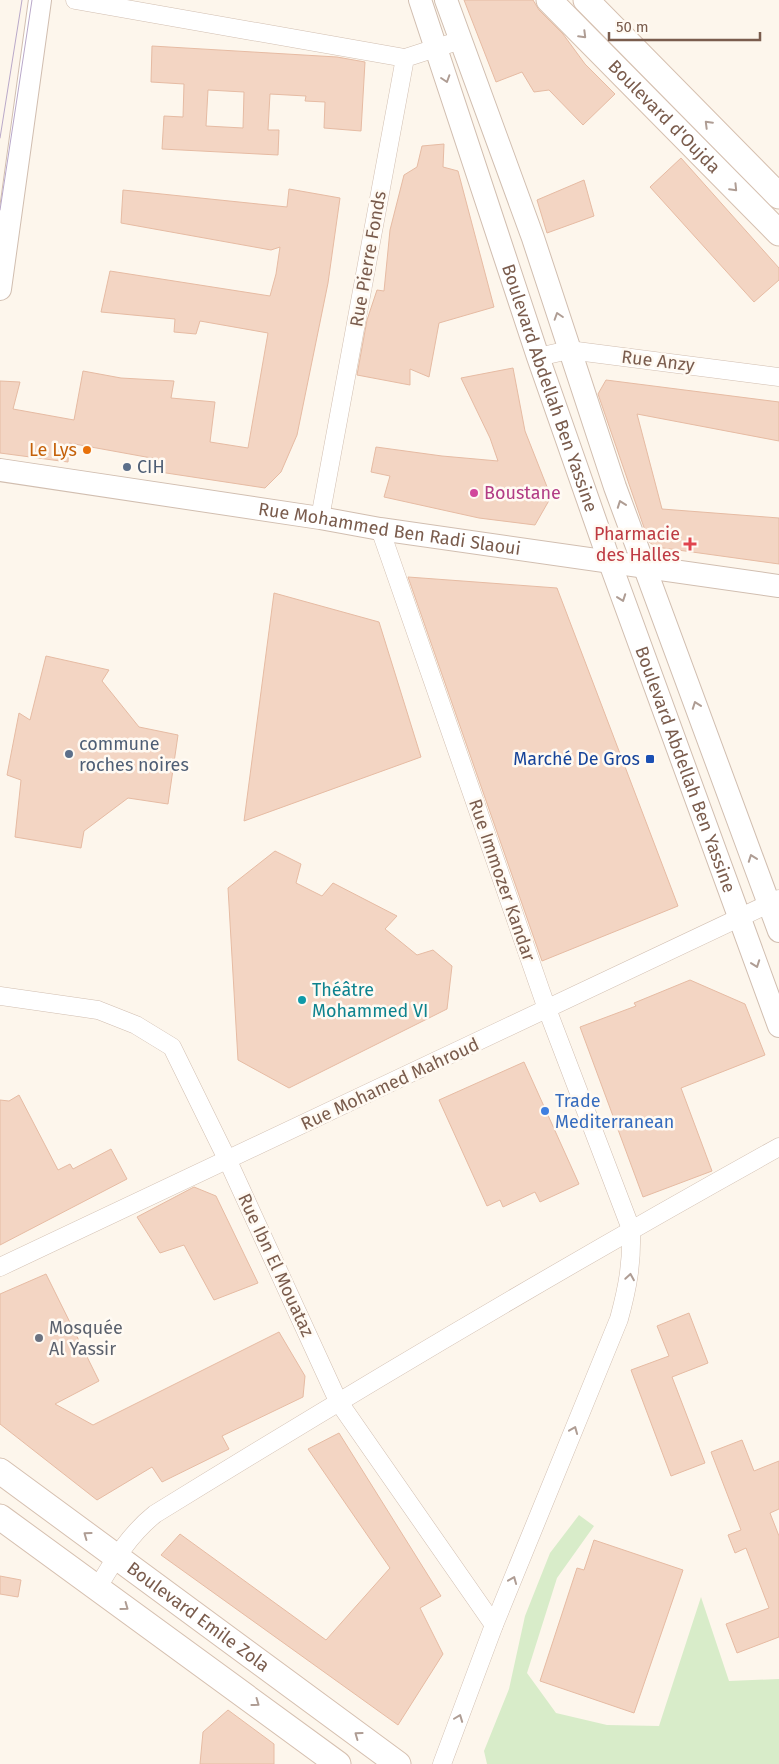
<svg xmlns="http://www.w3.org/2000/svg" width="779" height="1764" viewBox="0 0 779 1764" font-family="'Fira Sans',sans-serif">
	<style>
		.green { fill: #d8ecc9 }
		.building { fill: #f3d5c3; stroke: #e6bba3; fill-rule: evenodd }
		.lines { fill: none; stroke-linecap: round; stroke-linejoin: round }
		.minor-casing { stroke: #d1beb0; stroke-width: 19 }
		.tertiary-casing { stroke: #d1beb0; stroke-width: 24 }
		.secondary-casing { stroke: #d6c0b0; stroke-width: 27 }
		.minor { stroke: #fff; stroke-width: 18 }
		.tertiary { stroke: #fff; stroke-width: 22 }
		.secondary { stroke: #fff; stroke-width: 25 }
		.tram { stroke: #b9a8c9; stroke-width: 1 }
		.oneway { stroke: #af9d94 }
		.food-dot { fill: #e8710a; stroke: #fffaf3; stroke-width: 2 }
		.service-dot { fill: #5c6f8a; stroke: #fffaf3; stroke-width: 2 }
		.hotel-dot { fill: #d1479c; stroke: #fffaf3; stroke-width: 2 }
		.health-dot { fill: #e0444e; stroke: #fffaf3; stroke-width: 2 }
		.transit-dot { fill: #1a4fb4; stroke: #fffaf3; stroke-width: 2 }
		.culture-dot { fill: #0f9aa8; stroke: #fffaf3; stroke-width: 2 }
		.shop-dot { fill: #3f7fe0; stroke: #fffaf3; stroke-width: 2 }
		.worship-dot { fill: #6b7280; stroke: #fffaf3; stroke-width: 2 }
		.labels { text-anchor: middle; dominant-baseline: central; stroke-width: 5; stroke-linejoin: round; paint-order: stroke }
		.street-label { font-size: 18px; fill: #7a5c4d; stroke: #fffaf3 }
		.food-label { font-size: 18px; fill: #c56008; stroke: #fffaf3; text-anchor: end }
		.service-label { font-size: 18px; fill: #4e5e75; stroke: #fffaf3; text-anchor: start }
		.hotel-label { font-size: 18px; fill: #b23c85; stroke: #fffaf3; text-anchor: start }
		.health-label { font-size: 18px; fill: #be3a42; stroke: #fffaf3; text-anchor: end }
		.transit-label { font-size: 18px; fill: #164399; stroke: #fffaf3; text-anchor: end }
		.culture-label { font-size: 18px; fill: #0d838f; stroke: #fffaf3; text-anchor: start }
		.shop-label { font-size: 18px; fill: #366cbe; stroke: #fffaf3; text-anchor: start }
		.worship-label { font-size: 18px; fill: #5b616d; stroke: #fffaf3; text-anchor: start }
	</style>
	<rect width="100%" height="100%" fill="#fdf6ec"/>
	<path class="green" d="M 579,1515 L 594,1526 L 557,1578 L 527,1673 L 556,1713 L 607,1725 L 659,1726 L 701,1597 L 729,1681 L 779,1679 L 779,1764 L 487,1764 L 484,1751 L 509,1689 L 525,1616 L 550,1553 Z"/>
	<g class="building">
		<path d="M 464,0 L 533,0 L 539,10 L 563,34 L 585,64 L 615,94 L 583,125 L 549,90 L 534,92 L 522,72 L 496,82 Z"/>
		<path d="M 152,46 L 337,57 L 365,62 L 361,131 L 324,128 L 325,102 L 305,101 L 306,96 L 270,94 L 268,130 L 279,130 L 278,155 L 162,149 L 164,116 L 183,117 L 184,84 L 151,82 ZM 208,90 L 244,92 L 243,128 L 206,126 Z"/>
		<path d="M 444,144 L 443,167 L 458,171 L 494,307 L 439,323 L 429,377 L 410,369 L 410,385 L 357,375 L 367,320 L 377,290 L 384,291 L 390,230 L 404,175 L 417,167 L 422,146 Z"/>
		<path d="M 681,158 L 779,268 L 779,280 L 754,302 L 650,187 Z"/>
		<path d="M 584,180 L 594,216 L 547,233 L 537,200 Z"/>
		<path d="M 289,189 L 340,198 L 328,283 L 297,435 L 281,472 L 265,488 L 153,471 L 157,459 L 69,443 L 68,462 L 0,453 L 0,381 L 20,382 L 13,409 L 74,420 L 83,371 L 121,378 L 174,381 L 171,398 L 215,402 L 210,442 L 248,448 L 268,333 L 200,321 L 196,334 L 174,332 L 175,319 L 101,312 L 110,271 L 270,296 L 276,274 L 280,247 L 271,250 L 121,223 L 123,190 L 287,207 Z"/>
		<path d="M 513,368 L 525,431 L 551,497 L 535,525 L 479,518 L 384,497 L 390,476 L 371,472 L 376,447 L 442,456 L 498,461 L 490,438 L 461,378 Z"/>
		<path d="M 606,380 L 779,402 L 779,441 L 637,414 L 662,509 L 779,518 L 779,564 L 656,547 L 649,542 L 598,394 Z"/>
		<path d="M 408,577 L 557,588 L 678,906 L 542,961 Z"/>
		<path d="M 274,593 L 379,622 L 421,757 L 244,821 Z"/>
		<path d="M 46,656 L 109,670 L 102,681 L 139,727 L 178,735 L 168,804 L 128,798 L 84,831 L 81,848 L 15,837 L 21,780 L 7,775 L 19,713 L 30,720 Z"/>
		<path d="M 275,851 L 301,864 L 296,883 L 322,896 L 333,883 L 397,916 L 385,929 L 417,955 L 433,950 L 452,966 L 447,1009 L 289,1088 L 238,1060 L 228,888 Z"/>
		<path d="M 690,980 L 745,1004 L 765,1055 L 681,1088 L 712,1171 L 643,1197 L 580,1027 L 636,1006 L 634,1003 Z"/>
		<path d="M 524,1062 L 579,1184 L 540,1202 L 535,1192 L 503,1207 L 500,1200 L 487,1206 L 439,1100 Z"/>
		<path d="M 19,1095 L 58,1170 L 70,1164 L 73,1169 L 111,1149 L 127,1179 L 0,1245 L 0,1100 L 9,1101 Z"/>
		<path d="M 194,1187 L 216,1196 L 258,1283 L 214,1300 L 184,1245 L 160,1253 L 137,1217 Z"/>
		<path d="M 46,1274 L 99,1381 L 55,1404 L 93,1425 L 279,1332 L 305,1376 L 303,1397 L 222,1436 L 229,1449 L 162,1482 L 152,1467 L 97,1500 L 0,1424 L 0,1294 Z"/>
		<path d="M 689,1313 L 708,1363 L 672,1377 L 705,1463 L 671,1476 L 631,1370 L 669,1356 L 657,1326 Z"/>
		<path d="M 339,1433 L 441,1596 L 420,1608 L 443,1654 L 398,1725 L 161,1555 L 180,1534 L 326,1640 L 390,1568 L 308,1449 Z"/>
		<path d="M 742,1440 L 754,1471 L 779,1461 L 779,1509 L 770,1513 L 779,1536 L 779,1637 L 737,1653 L 726,1624 L 769,1608 L 746,1548 L 735,1553 L 728,1535 L 741,1530 L 711,1452 Z"/>
		<path d="M 594,1540 L 683,1570 L 634,1713 L 540,1681 L 577,1568 L 584,1570 Z"/>
		<path d="M 0,1576 L 21,1580 L 18,1597 L 0,1594 Z"/>
		<path d="M 228,1710 L 274,1744 L 274,1764 L 200,1764 L 203,1732 Z"/>
	</g>
	<g class="lines">
		<defs>
			<g id="minor">
				<path d="M 75,0 L 405,58"/>
				<path d="M 538,357 L 569,350 L 779,377"/>
				<path d="M 320,518 L 405,58 L 461,40"/>
				<path d="M 380,529 L 547,1009 L 631,1229 C 632,1263 628,1286 619,1319 L 494,1625 L 442,1764"/>
				<path d="M 0,996 L 98,1010 L 136,1025 L 172,1047 L 228,1161 L 338,1401 L 494,1625"/>
				<path d="M 0,1267 L 779,899"/>
				<path d="M 98,1587 C 114,1560 130,1534 155,1514 C 361,1387 568,1264 779,1147"/>
			</g>
			<g id="tertiary">
				<path id="s1" d="M 420,0 L 538,357 L 609,560 L 779,1026"/>
				<path d="M 446,0 L 533,238 L 615,487 L 779,931"/>
				<path d="M 0,289 L 40,0"/>
				<path id="s2" d="M 0,470 L 320,518 L 380,529 L 779,586"/>
			</g>
			<g id="secondary">
				<path id="s3" d="M 549,0 L 779,233"/>
				<path d="M 586,0 L 779,196"/>
				<path id="s4" d="M 0,1471 L 398,1764"/>
				<path d="M 0,1517 L 338,1764"/>
			</g>
		</defs>
		<use href="#minor" class="minor-casing"/>
		<use href="#tertiary" class="tertiary-casing"/>
		<use href="#secondary" class="secondary-casing"/>
		<use href="#minor" class="minor"/>
		<use href="#tertiary" class="tertiary"/>
		<use href="#secondary" class="secondary"/>
		<g class="tram">
			<path d="M 0,138 L 22,0"/>
			<path d="M 0,210 L 32,0"/>
		</g>
	</g>
	<defs><path id="oneway-chevron" d="M-2-3.5L2.5 0L-2 3.5" fill="none" stroke-width="1.6" stroke-linecap="round" stroke-linejoin="round" transform="scale(1.25)"/></defs>
	<g class="oneway">
		<use href="#oneway-chevron" transform="translate(583 35) rotate(45)"/>
		<use href="#oneway-chevron" transform="translate(446 79) rotate(72)"/>
		<use href="#oneway-chevron" transform="translate(708 124) rotate(-135)"/>
		<use href="#oneway-chevron" transform="translate(734 188) rotate(46)"/>
		<use href="#oneway-chevron" transform="translate(558 316) rotate(-108)"/>
		<use href="#oneway-chevron" transform="translate(621 504) rotate(-110)"/>
		<use href="#oneway-chevron" transform="translate(622 598) rotate(70)"/>
		<use href="#oneway-chevron" transform="translate(696 705) rotate(-110)"/>
		<use href="#oneway-chevron" transform="translate(752 858) rotate(-110)"/>
		<use href="#oneway-chevron" transform="translate(756 964) rotate(70)"/>
		<use href="#oneway-chevron" transform="translate(630 1277) rotate(-81)"/>
		<use href="#oneway-chevron" transform="translate(574 1430) rotate(-68)"/>
		<use href="#oneway-chevron" transform="translate(87 1535) rotate(-144)"/>
		<use href="#oneway-chevron" transform="translate(513 1580) rotate(-68)"/>
		<use href="#oneway-chevron" transform="translate(125 1607) rotate(36)"/>
		<use href="#oneway-chevron" transform="translate(256 1703) rotate(36)"/>
		<use href="#oneway-chevron" transform="translate(459 1718) rotate(-69)"/>
		<use href="#oneway-chevron" transform="translate(358 1735) rotate(-144)"/>
	</g>
	<circle class="food-dot" cx="87" cy="450" r="5"/>
	<g class="service-dot">
		<circle cx="127" cy="467" r="5"/>
		<circle cx="69" cy="754" r="5"/>
	</g>
	<circle class="hotel-dot" cx="474" cy="493" r="5"/>
	<path class="health-dot" d="M687.5 536.5h5v5h5v5h-5v5h-5v-5h-5v-5h5z"/>
	<rect class="transit-dot" x="645" y="754" width="10" height="10" rx="2.5"/>
	<circle class="culture-dot" cx="302" cy="1000" r="5"/>
	<circle class="shop-dot" cx="545" cy="1111" r="5"/>
	<circle class="worship-dot" cx="39" cy="1338" r="5"/>
	<g class="labels">
		<g class="street-label">
			<text stroke="none"><textPath href="#s3" startOffset="164">Boulevard d'Oujda</textPath></text>
			<text transform="translate(368 259) rotate(-80)">Rue Pierre Fonds</text>
			<text transform="translate(658 361) rotate(7)">Rue Anzy</text>
			<text stroke="none"><textPath href="#s1" startOffset="409">Boulevard Abdellah Ben Yassine</textPath></text>
			<text stroke="none"><textPath href="#s2" startOffset="394">Rue Mohammed Ben Radi Slaoui</textPath></text>
			<text stroke="none"><textPath href="#s1" startOffset="814">Boulevard Abdellah Ben Yassine</textPath></text>
			<text transform="translate(502 880) rotate(71)">Rue Immozer Kandar</text>
			<text transform="translate(390 1084) rotate(-25)">Rue Mohamed Mahroud</text>
			<text transform="translate(276 1265) rotate(65)">Rue Ibn El Mouataz</text>
			<text stroke="none"><textPath href="#s4" startOffset="246">Boulevard Emile Zola</textPath></text>
		</g>
		<g class="food-label">
			<text x="77" y="450">Le Lys</text>
		</g>
		<g class="service-label">
			<text x="137" y="467">CIH</text>
			<text x="79" y="744">commune<tspan x="79" dy="21">roches noires</tspan></text>
		</g>
		<g class="hotel-label">
			<text x="484" y="493">Boustane</text>
		</g>
		<g class="health-label">
			<text x="680" y="534">Pharmacie<tspan x="680" dy="21">des Halles</tspan></text>
		</g>
		<g class="transit-label">
			<text x="640" y="759">Marché De Gros</text>
		</g>
		<g class="culture-label">
			<text x="312" y="990">Théâtre<tspan x="312" dy="21">Mohammed VI</tspan></text>
		</g>
		<g class="shop-label">
			<text x="555" y="1101">Trade<tspan x="555" dy="21">Mediterranean</tspan></text>
		</g>
		<g class="worship-label">
			<text x="49" y="1328">Mosquée<tspan x="49" dy="21">Al Yassir</tspan></text>
		</g>
	</g>
	<path d="M609 32v8h151v-8" fill="none" stroke="#7a5c4d" stroke-width="2.5"/>
	<text x="616" y="32" font-size="15" fill="#7a5c4d" stroke="#fffaf3" stroke-width="4" paint-order="stroke">50 m</text>
</svg>
